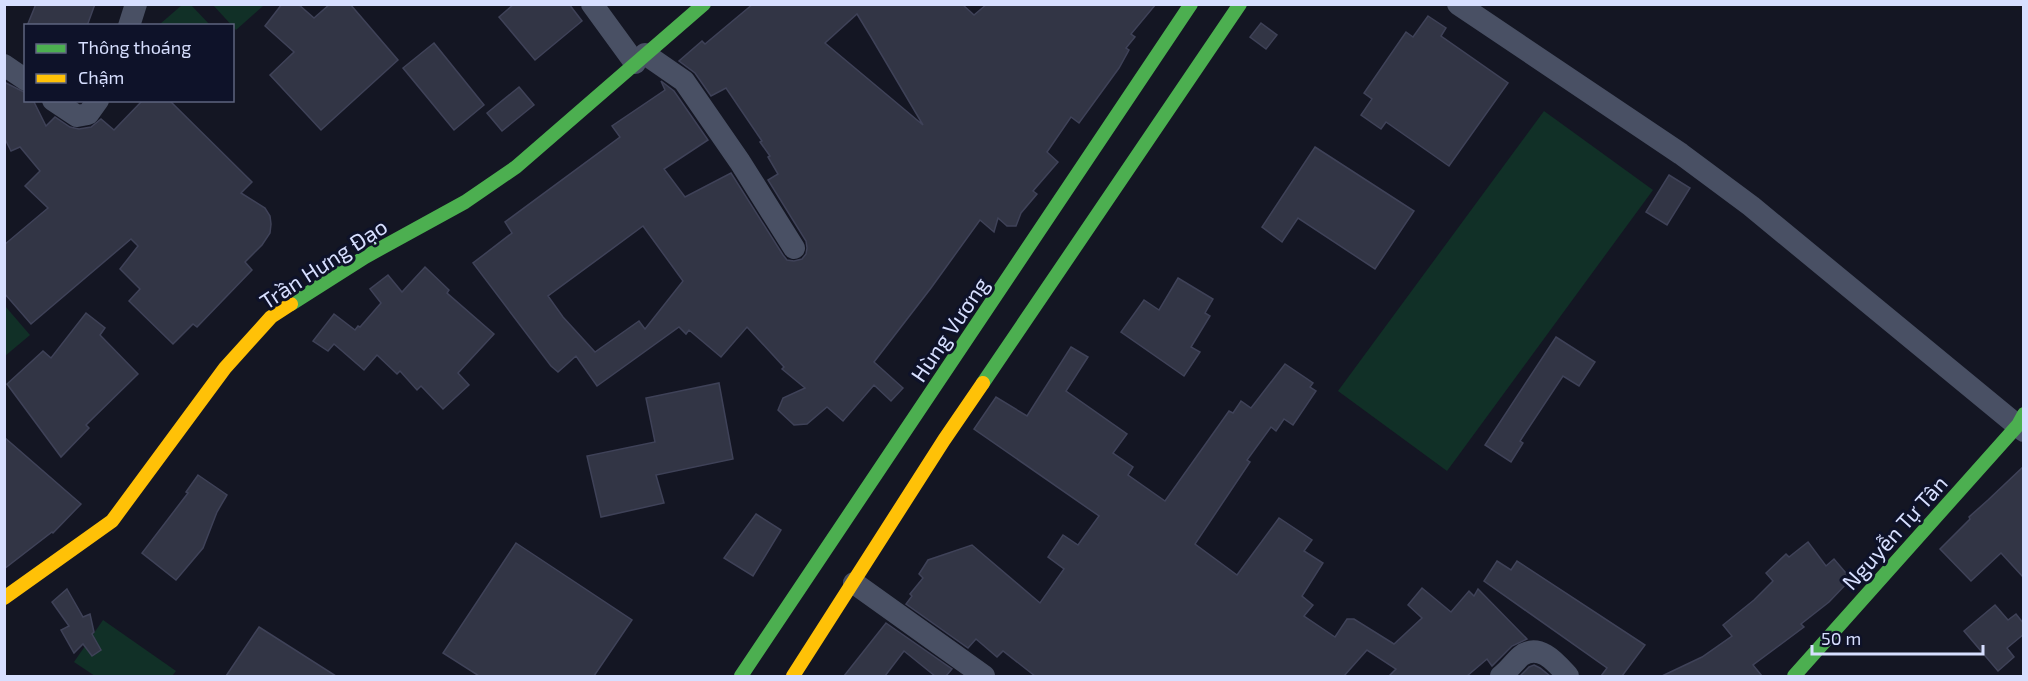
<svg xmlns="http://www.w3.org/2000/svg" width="2028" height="681" viewBox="0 0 2028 681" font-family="'Exo 2',sans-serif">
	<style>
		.green { fill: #113027 }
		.building { fill: #323545; stroke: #3f4258; stroke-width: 1.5; fill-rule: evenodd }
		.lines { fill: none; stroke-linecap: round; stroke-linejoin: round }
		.street { stroke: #495064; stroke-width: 22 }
		.fast { stroke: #4caf50; stroke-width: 14 }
		.slow { stroke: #ffc107; stroke-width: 14 }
		.labels { text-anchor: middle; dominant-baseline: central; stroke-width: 6; stroke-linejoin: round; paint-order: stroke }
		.street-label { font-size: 22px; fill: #d7dfff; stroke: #0e1229 }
	</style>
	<rect width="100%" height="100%" fill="#141623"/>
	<g class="green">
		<path d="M 191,5 L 210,25 L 160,24 L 182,5 Z"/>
		<path d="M 262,5 L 263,6 L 236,30 L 213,5 Z"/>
		<path d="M 1544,111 L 1653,190 L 1447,471 L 1338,391 Z"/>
		<path d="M 5,306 L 30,335 L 5,356 L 4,356 Z"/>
		<path d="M 103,620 L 176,671 L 172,676 L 95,676 L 74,662 Z"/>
	</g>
	<g class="building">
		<path d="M 36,4 L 95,4 L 87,26 L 27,26 Z"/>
		<path d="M 282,4 L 298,4 L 314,18 L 330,4 L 350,4 L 398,60 L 321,130 L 270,75 L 294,52 L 265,26 Z"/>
		<path d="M 514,4 L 569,4 L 582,21 L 535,60 L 499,17 Z"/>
		<path d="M 753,4 L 962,4 L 974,15 L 987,4 L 1156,4 L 1131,34 L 1135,37 L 1126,48 L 1129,50 L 1119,68 L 1079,123 L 1071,117 L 1047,152 L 1058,162 L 1033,191 L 1037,194 L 1021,213 L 1016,226 L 1007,226 L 998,218 L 994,232 L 980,220 L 931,288 L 874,362 L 903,388 L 891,401 L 874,385 L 843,421 L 827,407 L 807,424 L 794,425 L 778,410 L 783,398 L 805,388 L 782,369 L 784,367 L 747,327 L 721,357 L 689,330 L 686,334 L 679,327 L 597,386 L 576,356 L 558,372 L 551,366 L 473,263 L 512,233 L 505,222 L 620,137 L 612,126 L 665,90 L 661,81 L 674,91 L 708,140 L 664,169 L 685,197 L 731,173 L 783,255 L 787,260 L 794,261 L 802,259 L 806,254 L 807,248 L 806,241 L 768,180 L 778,174 L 768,157 L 770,156 L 760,142 L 762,141 L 726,88 L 711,96 L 695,73 L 679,61 L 702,41 L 705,44 ZM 857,14 L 871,37 L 923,125 L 825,43 ZM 643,226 L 683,281 L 645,329 L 639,321 L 595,352 L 563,317 L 548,296 Z"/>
		<path d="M 1428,16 L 1446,28 L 1441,36 L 1508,83 L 1449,166 L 1386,122 L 1381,129 L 1361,115 L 1372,99 L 1364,93 L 1406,32 L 1413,37 Z"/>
		<path d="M 1261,23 L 1277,35 L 1266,49 L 1250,37 Z"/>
		<path d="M 434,43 L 484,105 L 454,130 L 403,68 Z"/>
		<path d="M 4,82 L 26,93 L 26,100 L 33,100 L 46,126 L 55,117 L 70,127 L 79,129 L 91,127 L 101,119 L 114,130 L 143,100 L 169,100 L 252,182 L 241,193 L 265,208 L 270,216 L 271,224 L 270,233 L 262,245 L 245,262 L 252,270 L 197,327 L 193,324 L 173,344 L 129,301 L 140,289 L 120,269 L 138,246 L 131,239 L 31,324 L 4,293 L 4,245 L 48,208 L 25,186 L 40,171 L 20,147 L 11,151 L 4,137 Z"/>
		<path d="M 519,87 L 534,105 L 502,131 L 487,113 Z"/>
		<path d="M 1315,147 L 1414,211 L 1375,269 L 1298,218 L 1282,242 L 1262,227 Z"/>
		<path d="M 1669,175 L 1690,188 L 1667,225 L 1646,212 Z"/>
		<path d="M 425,267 L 449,290 L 447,293 L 494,334 L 458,373 L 469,385 L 443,409 L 421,386 L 417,390 L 400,371 L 397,374 L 377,355 L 364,370 L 334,344 L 328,351 L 313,341 L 334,314 L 355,330 L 358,326 L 360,327 L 381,303 L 370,289 L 388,275 L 402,292 Z"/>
		<path d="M 1178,278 L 1213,299 L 1205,313 L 1210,316 L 1191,347 L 1200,352 L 1184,376 L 1121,332 L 1144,300 L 1159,310 Z"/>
		<path d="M 86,313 L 105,328 L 100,335 L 138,374 L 86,425 L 89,428 L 61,457 L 7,384 L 43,351 L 51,358 Z"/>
		<path d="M 1556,337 L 1595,362 L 1579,386 L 1563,376 L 1520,441 L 1523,443 L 1511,462 L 1485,445 Z"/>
		<path d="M 1071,347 L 1088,357 L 1066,391 L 1127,434 L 1113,453 L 1133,467 L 1128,475 L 1165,501 L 1229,411 L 1233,413 L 1241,401 L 1251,408 L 1285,364 L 1313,383 L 1310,387 L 1316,391 L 1293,425 L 1284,419 L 1276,431 L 1271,427 L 1247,460 L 1250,462 L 1195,544 L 1237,575 L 1279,518 L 1312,540 L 1304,551 L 1323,563 L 1302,596 L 1313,605 L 1304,616 L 1335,637 L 1347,619 L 1354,619 L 1394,644 L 1422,618 L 1408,605 L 1422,588 L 1451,612 L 1469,591 L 1474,596 L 1478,589 L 1527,639 L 1512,646 L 1492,666 L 1487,659 L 1467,676 L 1389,676 L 1396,669 L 1367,650 L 1344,676 L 1035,676 L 1003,651 L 997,657 L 976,639 L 968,648 L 906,604 L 912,596 L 910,594 L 923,578 L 919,574 L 928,560 L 972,545 L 1040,603 L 1064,569 L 1048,557 L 1063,535 L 1078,545 L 1099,516 L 974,429 L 996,397 L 1027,416 Z"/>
		<path d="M 719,383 L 733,459 L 656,475 L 664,503 L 601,517 L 587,456 L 655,442 L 646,398 Z"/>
		<path d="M 4,437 L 81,504 L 53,533 L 52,532 L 4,569 Z"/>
		<path d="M 2024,466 L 2024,578 L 2001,553 L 1971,581 L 1940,549 L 1970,519 L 1969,517 L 1988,500 Z"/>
		<path d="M 198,475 L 227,495 L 217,512 L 203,548 L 176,580 L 142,553 L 188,493 L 186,492 Z"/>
		<path d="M 756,514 L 781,530 L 753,576 L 724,558 Z"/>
		<path d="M 1808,542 L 1826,566 L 1834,559 L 1851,579 L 1829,602 L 1801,624 L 1804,627 L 1753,665 L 1762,676 L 1662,676 L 1702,657 L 1732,636 L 1723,625 L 1754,600 L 1773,581 L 1766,573 L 1786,554 L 1789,557 Z"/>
		<path d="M 516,543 L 632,620 L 594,676 L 479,676 L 443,653 Z"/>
		<path d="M 1497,561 L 1511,570 L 1517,561 L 1645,645 L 1622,676 L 1601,676 L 1607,668 L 1484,581 Z"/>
		<path d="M 67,589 L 83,617 L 90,614 L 94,632 L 92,634 L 101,650 L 92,656 L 83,644 L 74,653 L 61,630 L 69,626 L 52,602 Z"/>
		<path d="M 1995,605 L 2008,620 L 2016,614 L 2024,624 L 2024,634 L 2007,648 L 2014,657 L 1998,671 L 1964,631 Z"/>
		<path d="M 886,623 L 952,669 L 946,676 L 935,676 L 904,651 L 885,676 L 844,676 Z"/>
		<path d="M 259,627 L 336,676 L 226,676 Z"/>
		<path d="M 1534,665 L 1540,668 L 1550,676 L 1520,676 L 1529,667 Z"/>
	</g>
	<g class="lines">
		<g class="street">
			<path d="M 592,4 L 635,63"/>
			<path d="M 1458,4 L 1681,154 L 1751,206 L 2024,431"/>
			<path d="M 129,26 L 136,4"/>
			<path d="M 645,54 L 684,81 L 740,162 L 794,248"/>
			<path d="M 4,65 L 26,80"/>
			<path d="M 53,100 L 77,116 L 88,114 L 98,100"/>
			<path d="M 854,583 L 984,676"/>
			<path d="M 1501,676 C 1509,670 1514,662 1521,656 C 1540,642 1557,664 1568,676"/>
		</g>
		<g class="fast">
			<path d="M 291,304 L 365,257 L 465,202 L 516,167 L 704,4"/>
			<path d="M 983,383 L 1240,4"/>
			<path d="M 741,676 L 1191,4"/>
			<path d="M 1794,676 L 2018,425 L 2024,414"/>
		</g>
		<g class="slow">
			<path d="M 4,598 L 112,521 L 225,368 L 271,317 L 291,304"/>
			<path d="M 793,676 L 944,440 L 983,383"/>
		</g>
	</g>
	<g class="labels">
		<g class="street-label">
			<text transform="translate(323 263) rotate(-33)">Trần Hưng Đạo</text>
			<text transform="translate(949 329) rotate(-56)">Hùng Vương</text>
			<text transform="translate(1894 532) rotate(-48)">Nguyễn Tự Tân</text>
		</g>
	</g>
	<rect width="2028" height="681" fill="none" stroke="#d7dfff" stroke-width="12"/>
	<rect x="24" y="24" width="210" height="78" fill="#0e1229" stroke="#5e647f" stroke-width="1.5"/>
	<rect x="36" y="44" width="30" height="9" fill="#4caf50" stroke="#5e647f" stroke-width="1.5"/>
	<text x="78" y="54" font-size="18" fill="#d7dfff">Thông thoáng</text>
	<rect x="36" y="74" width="30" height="9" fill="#ffc107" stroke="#5e647f" stroke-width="1.5"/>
	<text x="78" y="84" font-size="18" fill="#d7dfff">Chậm</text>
	<path d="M1812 645v9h171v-9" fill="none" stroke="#d7dfff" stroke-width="3"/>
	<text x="1821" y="645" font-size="18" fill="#d7dfff" stroke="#0e1229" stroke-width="4.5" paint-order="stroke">50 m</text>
</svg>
